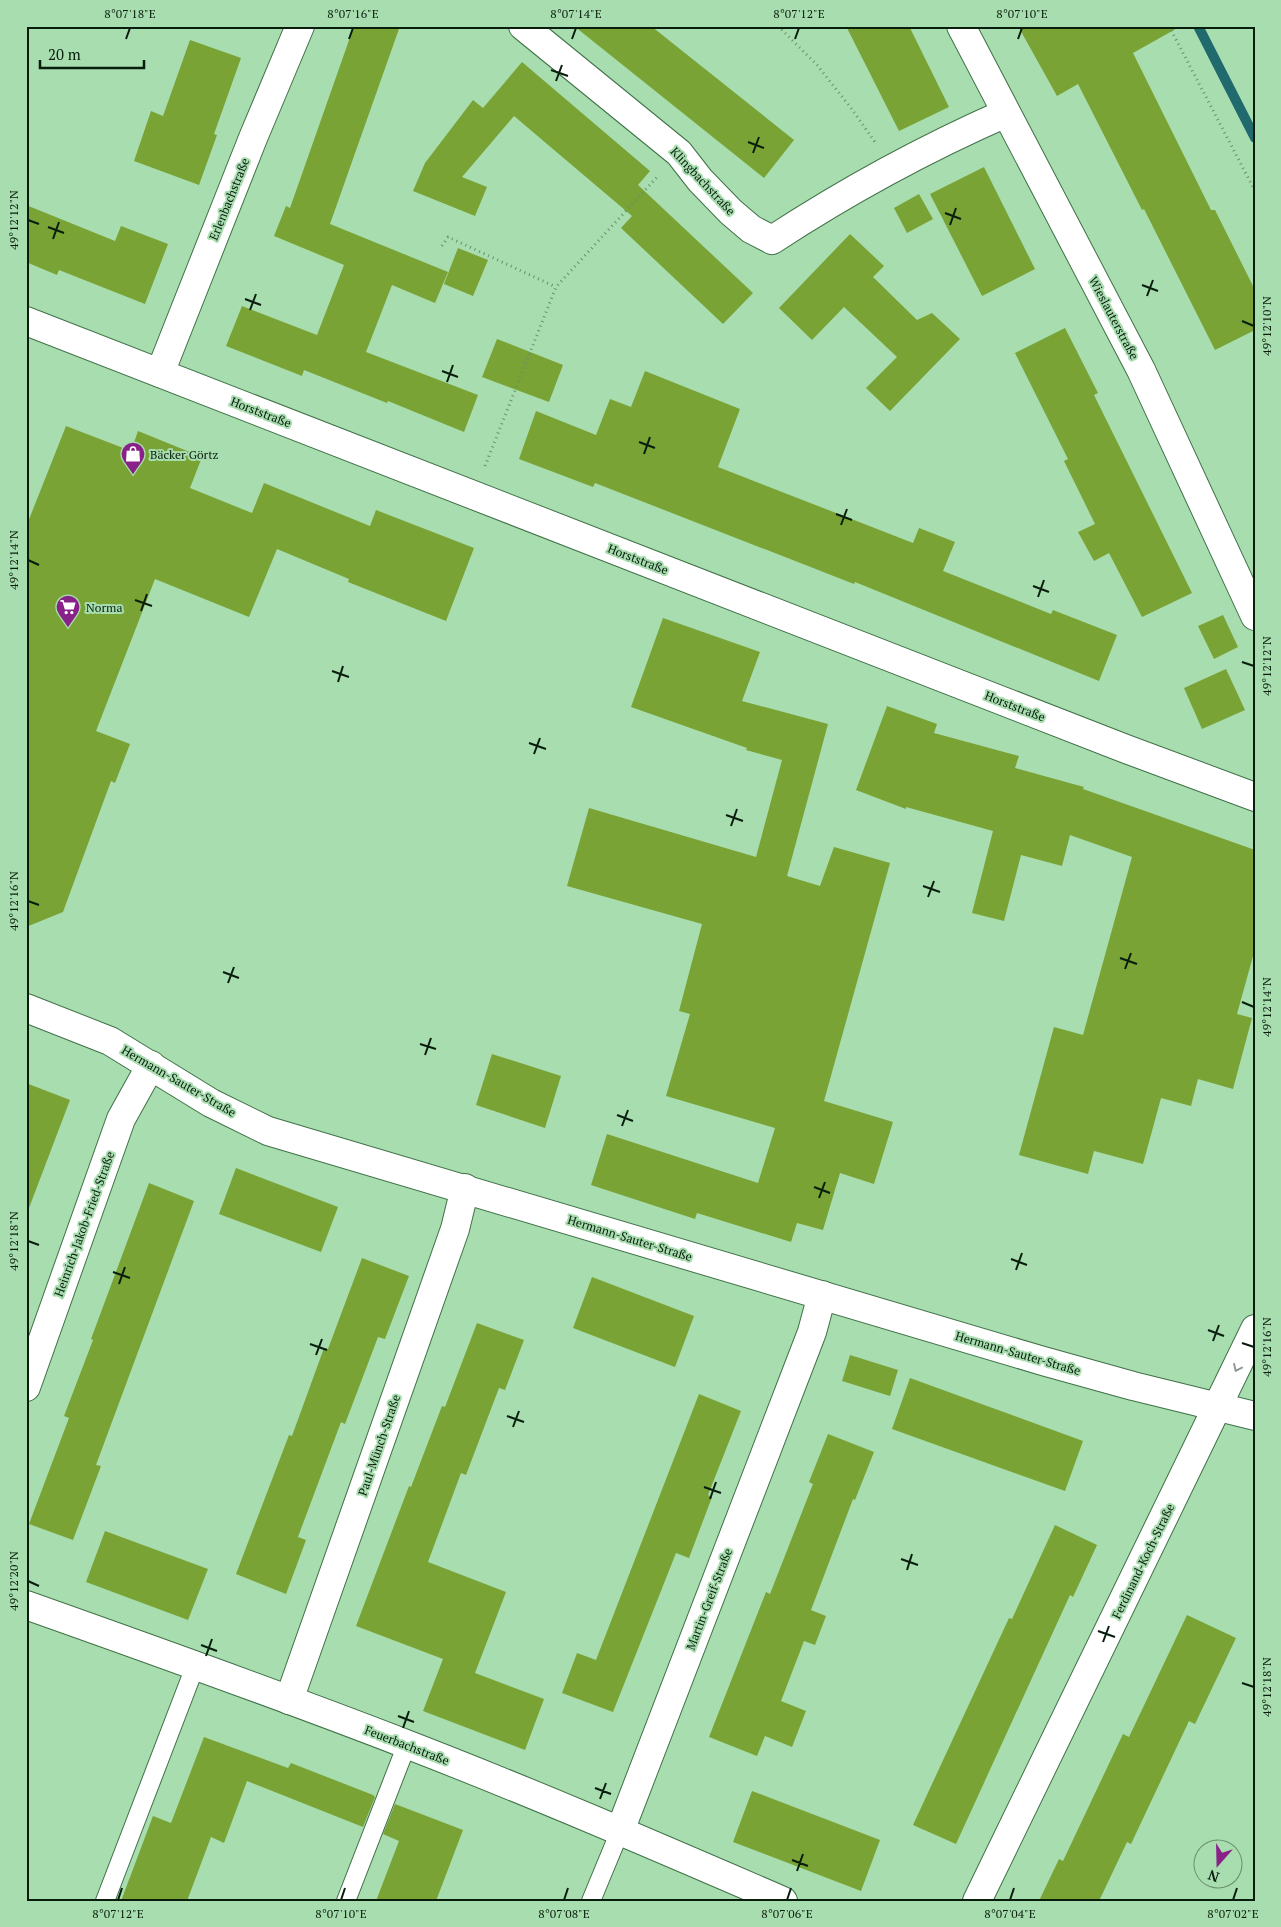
<svg xmlns="http://www.w3.org/2000/svg" width="1281" height="1927" viewBox="0 0 1281 1927" font-family="'PT Serif',serif">
	<style>
		.lines { fill: none; stroke-linecap: round; stroke-linejoin: round }
		.stream { stroke: #20696d; stroke-width: 10 }
		.building { fill: #79a335 }
		.service-casing { stroke: #407148; stroke-width: 20 }
		.minor-casing { stroke: #407148; stroke-width: 30 }
		.path { stroke: #68906e; stroke-width: 3; stroke-dasharray: 1 4; stroke-linecap: butt }
		.service { stroke: #fff; stroke-width: 18 }
		.minor { stroke: #fff; stroke-width: 28 }
		.oneway { stroke: #909992 }
		.ticks { fill: none; stroke: #091d0d; stroke-width: 2 }
		.labels { text-anchor: middle; dominant-baseline: central; stroke-width: 4; stroke-linejoin: round; paint-order: stroke }
		.street-label { font-size: 12px; fill: #091d0d; stroke: #a8ddaf }
		.poi-label { font-size: 12px; fill: #091d0d; stroke: #a8ddaf; text-anchor: start }
		.neatline { fill: none; stroke: #091d0d; stroke-width: 2 }
		.ticks-label { font-size: 12px; text-anchor: middle; fill: #091d0d }
	</style>
	<rect width="100%" height="100%" fill="#a8ddaf"/>
	<g class="lines">
		<path class="stream" d="M 1198,26 L 1255,138"/>
	</g>
	<g class="building">
		<path d="M 354,26 L 400,26 L 330,224 L 448,272 L 435,303 L 392,285 L 366,352 L 478,395 L 464,432 L 388,401 L 387,403 L 304,370 L 302,376 L 226,346 L 242,306 L 317,335 L 344,265 L 274,236 L 286,206 L 290,208 Z"/>
		<path d="M 574,26 L 651,26 L 794,140 L 764,178 Z"/>
		<path d="M 846,26 L 909,26 L 949,107 L 899,131 Z"/>
		<path d="M 1018,26 L 1181,26 L 1133,53 L 1211,210 L 1215,210 L 1255,290 L 1255,330 L 1215,350 L 1144,209 L 1142,210 L 1078,84 L 1057,96 Z"/>
		<path d="M 190,40 L 241,58 L 214,134 L 217,135 L 199,185 L 134,161 L 151,111 L 163,116 Z"/>
		<path d="M 522,62 L 650,171 L 638,185 L 753,293 L 723,324 L 621,228 L 632,216 L 514,116 L 462,177 L 487,187 L 475,216 L 413,191 L 425,163 L 473,100 L 483,108 Z"/>
		<path d="M 984,167 L 1035,269 L 982,296 L 930,194 Z"/>
		<path d="M 919,194 L 933,219 L 907,233 L 894,208 Z"/>
		<path d="M 26,205 L 115,241 L 121,226 L 168,244 L 145,304 L 59,270 L 57,275 L 26,262 Z"/>
		<path d="M 850,234 L 884,266 L 873,277 L 917,320 L 932,313 L 960,339 L 890,411 L 866,388 L 897,357 L 844,307 L 812,340 L 779,308 Z"/>
		<path d="M 458,248 L 488,260 L 473,296 L 444,284 Z"/>
		<path d="M 1065,328 L 1098,393 L 1094,395 L 1192,593 L 1142,617 L 1109,553 L 1094,561 L 1078,532 L 1095,524 L 1064,461 L 1068,459 L 1015,353 Z"/>
		<path d="M 497,339 L 563,365 L 549,402 L 482,377 Z"/>
		<path d="M 645,371 L 740,409 L 718,467 L 913,543 L 919,528 L 955,542 L 943,571 L 1051,614 L 1053,610 L 1117,635 L 1099,681 L 855,582 L 854,584 L 595,483 L 593,487 L 519,459 L 536,411 L 596,435 L 610,399 L 631,407 Z"/>
		<path d="M 66,426 L 131,451 L 138,431 L 202,457 L 190,488 L 252,513 L 264,483 L 370,526 L 376,510 L 474,548 L 446,621 L 348,582 L 349,579 L 277,549 L 249,617 L 155,579 L 96,731 L 130,744 L 115,783 L 111,781 L 63,912 L 26,927 L 26,527 Z"/>
		<path d="M 1223,615 L 1238,647 L 1214,659 L 1198,626 Z"/>
		<path d="M 663,618 L 760,652 L 742,701 L 828,724 L 787,876 L 820,886 L 834,847 L 890,863 L 824,1101 L 893,1122 L 874,1184 L 840,1173 L 823,1230 L 797,1223 L 791,1242 L 697,1213 L 695,1219 L 591,1185 L 607,1134 L 758,1183 L 775,1128 L 666,1096 L 690,1014 L 679,1011 L 702,924 L 567,886 L 589,808 L 756,857 L 782,760 L 746,750 L 747,748 L 631,707 Z"/>
		<path d="M 1226,669 L 1245,710 L 1202,729 L 1184,688 Z"/>
		<path d="M 887,706 L 937,724 L 934,733 L 1019,756 L 1015,768 L 1084,787 L 1083,789 L 1255,850 L 1255,949 L 1237,1014 L 1252,1018 L 1233,1089 L 1198,1079 L 1191,1106 L 1161,1098 L 1143,1164 L 1094,1151 L 1088,1174 L 1019,1155 L 1054,1027 L 1083,1035 L 1132,857 L 1070,835 L 1062,866 L 1021,855 L 1004,921 L 972,913 L 993,831 L 906,807 L 906,809 L 856,790 Z"/>
		<path d="M 492,1054 L 561,1076 L 545,1128 L 476,1105 Z"/>
		<path d="M 26,1083 L 70,1100 L 29,1208 L 26,1208 Z"/>
		<path d="M 236,1168 L 338,1207 L 321,1252 L 219,1214 Z"/>
		<path d="M 149,1183 L 194,1201 L 96,1465 L 101,1466 L 73,1540 L 29,1524 L 69,1418 L 64,1416 L 93,1340 L 91,1339 Z"/>
		<path d="M 362,1258 L 409,1276 L 385,1339 L 378,1337 L 345,1424 L 341,1422 L 298,1537 L 306,1540 L 286,1594 L 236,1574 L 289,1435 L 292,1436 L 324,1348 L 328,1349 Z"/>
		<path d="M 592,1277 L 694,1316 L 675,1367 L 573,1328 Z"/>
		<path d="M 477,1323 L 524,1340 L 505,1390 L 499,1388 L 466,1475 L 461,1473 L 428,1562 L 506,1592 L 475,1673 L 544,1699 L 525,1750 L 423,1711 L 443,1659 L 356,1626 L 409,1486 L 411,1487 L 442,1406 L 445,1407 Z"/>
		<path d="M 850,1355 L 898,1370 L 890,1396 L 842,1381 Z"/>
		<path d="M 910,1378 L 1083,1441 L 1065,1491 L 892,1429 Z"/>
		<path d="M 699,1394 L 741,1411 L 708,1495 L 712,1497 L 689,1558 L 676,1553 L 613,1712 L 562,1693 L 577,1653 L 596,1660 Z"/>
		<path d="M 828,1434 L 874,1452 L 855,1500 L 853,1499 L 811,1610 L 826,1616 L 815,1645 L 804,1641 L 781,1701 L 806,1711 L 792,1747 L 765,1736 L 757,1756 L 709,1737 L 766,1592 L 770,1594 L 813,1484 L 809,1482 Z"/>
		<path d="M 1055,1525 L 1097,1545 L 1073,1597 L 1070,1595 L 956,1844 L 913,1825 L 1009,1618 L 1012,1619 Z"/>
		<path d="M 105,1531 L 208,1569 L 188,1620 L 86,1582 Z"/>
		<path d="M 1187,1615 L 1236,1638 L 1195,1724 L 1189,1721 L 1131,1844 L 1127,1842 L 1099,1901 L 1039,1901 L 1059,1859 L 1063,1861 L 1123,1734 L 1129,1737 Z"/>
		<path d="M 204,1737 L 288,1768 L 291,1763 L 373,1795 L 375,1797 L 363,1827 L 247,1781 L 224,1843 L 211,1837 L 187,1901 L 121,1901 L 153,1816 L 171,1823 Z"/>
		<path d="M 752,1791 L 880,1840 L 861,1891 L 733,1842 Z"/>
		<path d="M 395,1804 L 463,1830 L 436,1901 L 376,1901 L 399,1841 L 383,1834 Z"/>
	</g>
	<g class="lines">
		<defs>
			<g id="service">
				<path d="M 105,1901 L 196,1664"/>
				<path d="M 346,1901 L 407,1744"/>
				<path d="M 591,1901 L 620,1831"/>
			</g>
			<g id="minor">
				<path d="M 523,26 L 679,153 L 700,180 L 731,212 L 751,229 L 772,240 C 847,191 924,149 1006,113"/>
				<path d="M 961,26 L 1141,370 L 1255,616"/>
				<path d="M 26,321 L 1126,749 L 1255,797"/>
				<path d="M 160,373 L 253,138 L 300,26"/>
				<path d="M 26,1008 L 110,1041 L 211,1103 L 268,1131 L 1043,1361 L 1133,1386 L 1255,1416"/>
				<path d="M 26,1387 L 121,1119 L 151,1065"/>
				<path d="M 26,1605 C 153,1650 280,1695 406,1744 C 533,1793 658,1847 783,1901"/>
				<path d="M 289,1700 L 455,1229 L 465,1188"/>
				<path d="M 620,1831 L 812,1332 L 822,1295"/>
				<path d="M 977,1901 L 1255,1329"/>
			</g>
		</defs>
		<use href="#service" class="service-casing"/>
		<use href="#minor" class="minor-casing"/>
		<g class="path">
			<path d="M 778,26 L 817,65 L 851,108 L 875,142"/>
			<path d="M 1169,26 L 1255,191"/>
			<path d="M 442,246 L 448,237 L 556,287"/>
			<path d="M 485,466 L 556,287 L 658,176"/>
		</g>
		<use href="#service" class="service"/>
		<use href="#minor" class="minor"/>
	</g>
	<defs><path id="oneway-chevron" d="M-2-3.5L2.5 0L-2 3.5" fill="none" stroke-width="1.6" stroke-linecap="round" stroke-linejoin="round" transform="scale(1.25)"/></defs>
	<use class="oneway" href="#oneway-chevron" transform="translate(1237 1368) rotate(115)"/>
	<path class="ticks" d="M 126,39 L 130,28M 349,39 L 353,28M 572,39 L 576,28M 795,39 L 799,28M 1018,39 L 1022,28M 551,70 L 568,76M 556,81 L 562,65M 748,142 L 764,148M 753,153 L 759,137M 945,213 L 961,219M 28,220 L 39,224M 950,225 L 956,208M 48,227 L 64,233M 53,239 L 59,222M 1142,285 L 1158,291M 1147,296 L 1153,280M 245,299 L 261,305M 250,310 L 256,294M 1242,321 L 1254,326M 442,371 L 458,377M 447,382 L 453,365M 639,442 L 655,448M 644,454 L 650,437M 836,514 L 852,520M 841,525 L 847,509M 28,560 L 39,565M 1033,586 L 1049,592M 1038,597 L 1044,580M 135,600 L 152,606M 141,611 L 147,594M 1242,662 L 1254,666M 332,671 L 349,677M 338,682 L 343,666M 529,743 L 546,749M 534,754 L 540,738M 726,815 L 743,821M 731,826 L 737,809M 923,886 L 940,892M 928,897 L 934,881M 28,901 L 39,905M 1120,958 L 1137,964M 1125,969 L 1131,953M 223,972 L 239,978M 228,983 L 234,967M 1242,1002 L 1254,1007M 420,1044 L 436,1049M 425,1055 L 431,1038M 617,1115 L 633,1121M 622,1126 L 628,1110M 814,1187 L 830,1193M 819,1198 L 825,1182M 28,1241 L 39,1245M 1011,1259 L 1027,1265M 1016,1270 L 1022,1253M 113,1272 L 130,1278M 119,1284 L 125,1267M 1208,1330 L 1224,1336M 1213,1341 L 1219,1325M 1242,1343 L 1254,1347M 310,1344 L 327,1350M 316,1355 L 322,1339M 507,1416 L 524,1422M 513,1427 L 519,1411M 704,1487 L 721,1493M 710,1499 L 716,1482M 901,1559 L 918,1565M 907,1570 L 912,1554M 28,1581 L 39,1586M 1098,1631 L 1115,1637M 1103,1642 L 1109,1626M 201,1645 L 217,1651M 206,1656 L 212,1639M 1242,1683 L 1254,1687M 398,1716 L 414,1722M 403,1728 L 409,1711M 595,1788 L 611,1794M 600,1799 L 606,1783M 792,1860 L 808,1866M 797,1871 L 803,1854M 118,1900 L 122,1888M 341,1900 L 345,1888M 564,1900 L 568,1888M 787,1900 L 791,1888M 1010,1900 L 1014,1888M 1233,1900 L 1237,1888"/>
	<defs>
		<symbol id="shop-pin" viewBox="-11 -11 22 30"><path d="M0 17L-7.5 6A9.5 9.5 0 1 1 7.5 6Z" fill="#882188" stroke="#a8ddaf"/><path d="M-5-2.5h2.3a2.7 3.5 0 0 1 5.4 0H5L5.5 6h-11ZM-1.5-2.5h3a1.5 2.3 0 0 0-3 0Z" fill="#fff"/></symbol>
		<symbol id="supermarket-pin" viewBox="-11 -11 22 30"><path d="M0 17L-7.5 6A9.5 9.5 0 1 1 7.5 6Z" fill="#882188" stroke="#a8ddaf"/><path d="M-6-5.5h2.5l.6 2H6L4.5 2H-2.5L-4.4-4H-6ZM-1.5 3.2a1.3 1.3 0 1 0 .1 0ZM3 3.2a1.3 1.3 0 1 0 .1 0Z" fill="#fff"/></symbol>
	</defs>
	<g fill-rule="evenodd">
		<use href="#shop-pin" x="119" y="440" width="28" height="38"/>
		<use href="#supermarket-pin" x="54" y="593" width="28" height="38"/>
	</g>
	<g class="labels">
		<g class="street-label">
			<text transform="translate(703 181) rotate(47)">Klingbachstraße</text>
			<text transform="translate(229 199) rotate(-68)">Erlenbachstraße</text>
			<text transform="translate(1114 318) rotate(62)">Wieslauterstraße</text>
			<text transform="translate(261 412) rotate(21)">Horststraße</text>
			<text transform="translate(638 559) rotate(21)">Horststraße</text>
			<text transform="translate(1015 706) rotate(21)">Horststraße</text>
			<text transform="translate(179 1081) rotate(30)">Hermann-Sauter-Straße</text>
			<text transform="translate(84 1224) rotate(-70)">Heinrich-Jakob-Fried-Straße</text>
			<text transform="translate(630 1238) rotate(17)">Hermann-Sauter-Straße</text>
			<text transform="translate(1018 1353) rotate(16)">Hermann-Sauter-Straße</text>
			<text transform="translate(379 1445) rotate(-71)">Paul-Münch-Straße</text>
			<text transform="translate(1143 1561) rotate(-64)">Ferdinand-Koch-Straße</text>
			<text transform="translate(709 1599) rotate(-69)">Martin-Greif-Straße</text>
			<text transform="translate(407 1745) rotate(21)">Feuerbachstraße</text>
		</g>
		<g class="poi-label">
			<text x="150" y="454">Bäcker Görtz</text>
			<text x="86" y="607">Norma</text>
		</g>
	</g>
	<rect width="1281" height="1927" fill="none" stroke="#a8ddaf" stroke-width="55"/>
	<g transform="translate(1218 1864) rotate(200)"><circle r="24" fill="#a8ddaf" stroke="#68906e"/>
	<path d="M0-4L9 19L0 12L-9 19Z" fill="#882188"/>
	<text y="-8" font-size="14" font-weight="bold" text-anchor="middle" fill="#091d0d">N</text>
	</g>
	<path d="M40 60v8h104v-8" fill="none" stroke="#091d0d" stroke-width="2.5"/>
	<text x="48" y="60" font-size="15" fill="#091d0d" stroke="#a8ddaf" stroke-width="4" paint-order="stroke">20 m</text>
	<rect x="28" y="28" width="1226" height="1872" class="neatline"/>
	<g class="ticks-label">
		<text x="130" y="18">8°07'18"E</text>
		<text x="353" y="18">8°07'16"E</text>
		<text x="576" y="18">8°07'14"E</text>
		<text x="799" y="18">8°07'12"E</text>
		<text x="1022" y="18">8°07'10"E</text>
		<text transform="translate(14 220) rotate(-90)" y="4">49°12'12"N</text>
		<text transform="translate(1267 326) rotate(-90)" y="4">49°12'10"N</text>
		<text transform="translate(14 560) rotate(-90)" y="4">49°12'14"N</text>
		<text transform="translate(1267 666) rotate(-90)" y="4">49°12'12"N</text>
		<text transform="translate(14 901) rotate(-90)" y="4">49°12'16"N</text>
		<text transform="translate(1267 1007) rotate(-90)" y="4">49°12'14"N</text>
		<text transform="translate(14 1241) rotate(-90)" y="4">49°12'18"N</text>
		<text transform="translate(1267 1347) rotate(-90)" y="4">49°12'16"N</text>
		<text transform="translate(14 1581) rotate(-90)" y="4">49°12'20"N</text>
		<text transform="translate(1267 1687) rotate(-90)" y="4">49°12'18"N</text>
		<text x="118" y="1918">8°07'12"E</text>
		<text x="341" y="1918">8°07'10"E</text>
		<text x="564" y="1918">8°07'08"E</text>
		<text x="787" y="1918">8°07'06"E</text>
		<text x="1010" y="1918">8°07'04"E</text>
		<text x="1233" y="1918">8°07'02"E</text>
	</g>
</svg>
